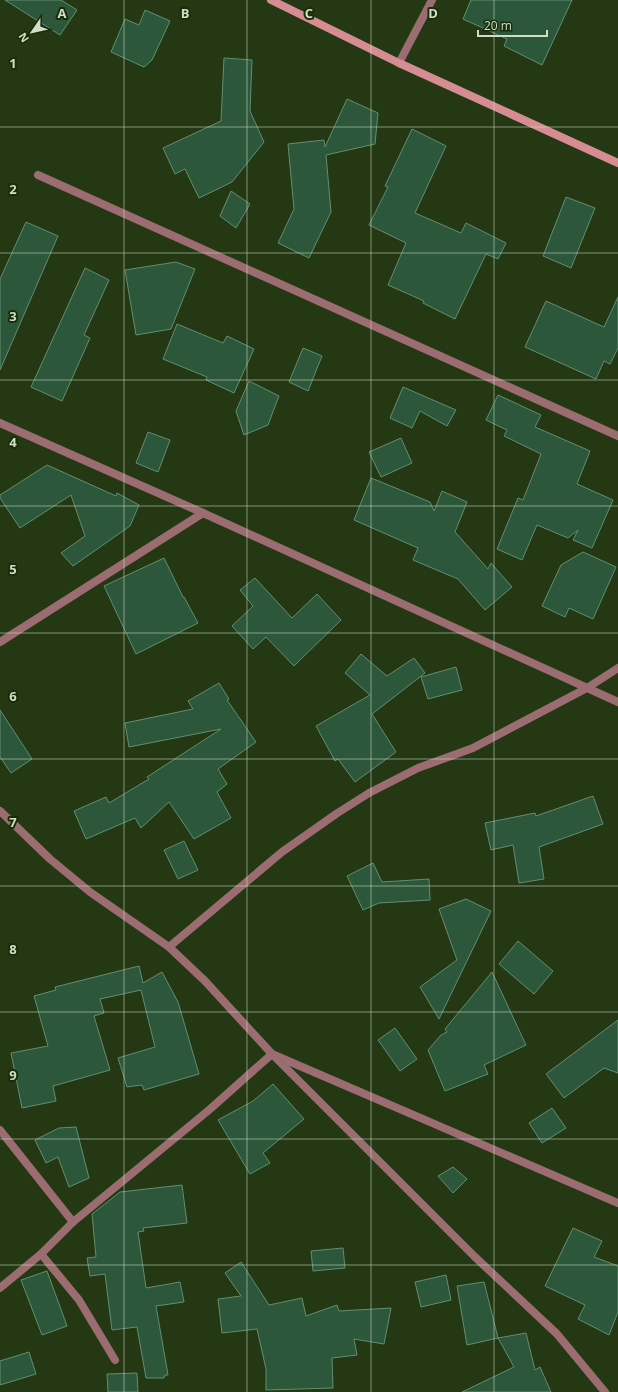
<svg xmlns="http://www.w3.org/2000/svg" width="618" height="1392" viewBox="0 0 618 1392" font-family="'Open Sans',sans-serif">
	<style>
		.building { fill: #2d573b; stroke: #638e70 }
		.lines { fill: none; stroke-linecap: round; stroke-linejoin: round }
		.street { stroke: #9b6c70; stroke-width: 8 }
		.secondary { stroke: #d68c93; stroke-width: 8 }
		.grid { fill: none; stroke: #d0dec8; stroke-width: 1; stroke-opacity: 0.55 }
		.grid-label { font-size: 13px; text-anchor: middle; font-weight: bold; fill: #d0dec8; stroke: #192e08; stroke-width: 4; stroke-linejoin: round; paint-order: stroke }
	</style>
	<rect width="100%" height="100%" fill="#233813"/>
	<g class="building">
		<path d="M 5,0 L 61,0 L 77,10 L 60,35 Z"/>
		<path d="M 471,0 L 572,0 L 542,65 L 504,46 L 507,39 L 463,19 Z"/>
		<path d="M 145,10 L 170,21 L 152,60 L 144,67 L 111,52 L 125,19 L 139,25 Z"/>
		<path d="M 224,58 L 252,60 L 250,111 L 264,142 L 232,182 L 199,198 L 185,169 L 175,174 L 163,148 L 221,121 Z"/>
		<path d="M 347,99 L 378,113 L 375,144 L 326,155 L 331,212 L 309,258 L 278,243 L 294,209 L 288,144 L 324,140 L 325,147 Z"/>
		<path d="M 412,129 L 446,146 L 415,213 L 461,233 L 466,223 L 506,243 L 498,259 L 486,254 L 455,319 L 423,303 L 424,301 L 388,285 L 406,243 L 369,225 L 388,187 L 385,186 Z"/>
		<path d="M 231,191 L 250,204 L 236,228 L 220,216 Z"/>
		<path d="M 566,197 L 595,208 L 571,268 L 543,256 Z"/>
		<path d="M 26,222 L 58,236 L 0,370 L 0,279 Z"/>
		<path d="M 176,262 L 195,269 L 171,329 L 136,335 L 125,270 Z"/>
		<path d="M 85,268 L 109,280 L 84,335 L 90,338 L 62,401 L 31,387 Z"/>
		<path d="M 618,297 L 618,348 L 610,364 L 604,361 L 596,379 L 525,347 L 546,301 L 604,327 Z"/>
		<path d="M 177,324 L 223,343 L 227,336 L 254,349 L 234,393 L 206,380 L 207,377 L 163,359 Z"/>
		<path d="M 303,348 L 322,356 L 308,391 L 289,382 Z"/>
		<path d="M 249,381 L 279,396 L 268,425 L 244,435 L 236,411 Z"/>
		<path d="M 403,387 L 456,410 L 447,426 L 420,411 L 412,428 L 390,418 Z"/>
		<path d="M 498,395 L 541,415 L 535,427 L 590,451 L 577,484 L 613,500 L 592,548 L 573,540 L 578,530 L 568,538 L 537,525 L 522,560 L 497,549 L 518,498 L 523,500 L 541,454 L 504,436 L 507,430 L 486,420 Z"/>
		<path d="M 148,432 L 170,440 L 158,472 L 136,463 Z"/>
		<path d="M 401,438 L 412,463 L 381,477 L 369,452 Z"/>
		<path d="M 47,465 L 116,496 L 117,493 L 139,505 L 130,526 L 73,566 L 61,553 L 85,536 L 71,495 L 20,528 L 0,498 L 0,495 Z"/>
		<path d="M 371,478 L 430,502 L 434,511 L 442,491 L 467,502 L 455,532 L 488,569 L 491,563 L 512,587 L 485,610 L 458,579 L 413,560 L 418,548 L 354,520 Z"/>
		<path d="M 583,552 L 616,567 L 593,619 L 569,608 L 565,617 L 542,606 L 561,565 Z"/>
		<path d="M 164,558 L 183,597 L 184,597 L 198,623 L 136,654 L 104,586 Z"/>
		<path d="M 255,578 L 292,618 L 317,594 L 341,620 L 294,666 L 266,637 L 253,649 L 232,626 L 253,606 L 240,590 Z"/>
		<path d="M 361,654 L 387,676 L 414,658 L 425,673 L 372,714 L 396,752 L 355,782 L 338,759 L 335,761 L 316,726 L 370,695 L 345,673 Z"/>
		<path d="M 456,667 L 462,690 L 428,699 L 421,677 Z"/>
		<path d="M 219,683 L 229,699 L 227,700 L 256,742 L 218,769 L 227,784 L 217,792 L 231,818 L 194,839 L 169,802 L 141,828 L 135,818 L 86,839 L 74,811 L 106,797 L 109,803 L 149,779 L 147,777 L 221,729 L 129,747 L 125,723 L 193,709 L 188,701 Z"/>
		<path d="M 0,710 L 32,759 L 11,773 L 0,757 Z"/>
		<path d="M 593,796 L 603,824 L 539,847 L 544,879 L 519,883 L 513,845 L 491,850 L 485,823 L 535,813 L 536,816 Z"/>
		<path d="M 184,841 L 198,870 L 178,879 L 164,850 Z"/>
		<path d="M 373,863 L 382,882 L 429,879 L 430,900 L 379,903 L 363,910 L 347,876 Z"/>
		<path d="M 466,899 L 491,911 L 439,1019 L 420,987 L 457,960 L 439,909 Z"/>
		<path d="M 518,941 L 553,971 L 534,994 L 499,964 Z"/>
		<path d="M 139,966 L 143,983 L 162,972 L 178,1002 L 199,1074 L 144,1090 L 142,1085 L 127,1087 L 118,1058 L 155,1047 L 141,990 L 100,999 L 104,1013 L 94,1016 L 110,1070 L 53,1086 L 56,1101 L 22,1108 L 11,1053 L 48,1046 L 34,996 L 56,990 L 55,987 Z"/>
		<path d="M 492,972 L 526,1045 L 484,1065 L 488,1074 L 445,1091 L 428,1050 L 441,1035 L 447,1032 L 445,1029 Z"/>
		<path d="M 618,1020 L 618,1073 L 604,1068 L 564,1098 L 546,1074 Z"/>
		<path d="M 395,1028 L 417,1059 L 400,1071 L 378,1040 Z"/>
		<path d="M 273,1084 L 304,1119 L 263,1153 L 270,1163 L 250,1174 L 218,1120 L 253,1101 Z"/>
		<path d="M 552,1108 L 566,1128 L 542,1143 L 529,1123 Z"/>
		<path d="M 76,1127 L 89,1178 L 69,1187 L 58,1157 L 46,1163 L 35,1140 L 59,1128 Z"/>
		<path d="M 453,1167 L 467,1179 L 453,1193 L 438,1176 Z"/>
		<path d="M 182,1185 L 187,1223 L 143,1228 L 144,1231 L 138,1232 L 146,1288 L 180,1282 L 184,1302 L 156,1306 L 168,1375 L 165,1375 L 164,1378 L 146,1378 L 137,1327 L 112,1330 L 105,1274 L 90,1276 L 87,1258 L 96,1257 L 92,1214 L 120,1192 Z"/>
		<path d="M 573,1228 L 602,1241 L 594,1257 L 618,1266 L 618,1312 L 609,1335 L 578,1319 L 585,1305 L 545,1286 Z"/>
		<path d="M 343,1248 L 345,1268 L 313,1271 L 311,1251 Z"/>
		<path d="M 241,1262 L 269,1305 L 302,1298 L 306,1316 L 337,1305 L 339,1311 L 391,1308 L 384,1344 L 354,1339 L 357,1355 L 332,1358 L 333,1388 L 266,1390 L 266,1369 L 257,1329 L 222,1333 L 218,1299 L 241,1296 L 225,1273 Z"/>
		<path d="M 47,1271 L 67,1326 L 42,1335 L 21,1280 Z"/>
		<path d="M 446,1275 L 451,1300 L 421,1307 L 415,1282 Z"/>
		<path d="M 484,1282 L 498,1338 L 467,1345 L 457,1286 Z"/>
		<path d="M 526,1333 L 535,1370 L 540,1367 L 551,1392 L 462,1392 L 514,1367 L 498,1338 Z"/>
		<path d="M 29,1352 L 36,1374 L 0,1385 L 0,1361 Z"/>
		<path d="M 137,1373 L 138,1392 L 108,1392 L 107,1374 Z"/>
	</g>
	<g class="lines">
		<g class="street">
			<path d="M 399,63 L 432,0"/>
			<path d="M 38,175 L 618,436"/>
			<path d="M 0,423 L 203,513 L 618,702"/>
			<path d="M 0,642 L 203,513"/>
			<path d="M 0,811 L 50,859 L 90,892 L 169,947 L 205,981 L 272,1054 L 475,1257 L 557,1334 L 605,1392"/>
			<path d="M 169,947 L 282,852 L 336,814 L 369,793 L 418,768 L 473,748 L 587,688 L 618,668"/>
			<path d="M 0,1130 L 73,1222"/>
			<path d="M 41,1254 L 79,1300 L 115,1360"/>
			<path d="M 0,1288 L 41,1254 L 73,1222 L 209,1110 L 272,1054 L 618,1203"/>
		</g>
		<path class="secondary" d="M 271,0 L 399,63 L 618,163"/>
	</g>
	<path class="grid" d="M 124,0 L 124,1392M 247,0 L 247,1392M 371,0 L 371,1392M 494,0 L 494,1392M 0,127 L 618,127M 0,253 L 618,253M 0,380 L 618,380M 0,506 L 618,506M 0,633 L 618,633M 0,759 L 618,759M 0,886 L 618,886M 0,1012 L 618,1012M 0,1139 L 618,1139M 0,1265 L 618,1265"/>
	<g class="grid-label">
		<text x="62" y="18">A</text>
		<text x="185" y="18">B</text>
		<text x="309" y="18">C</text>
		<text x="433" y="18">D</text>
		<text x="13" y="68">1</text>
		<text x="13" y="194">2</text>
		<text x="13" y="321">3</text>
		<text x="13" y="447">4</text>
		<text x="13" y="574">5</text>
		<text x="13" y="701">6</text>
		<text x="13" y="827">7</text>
		<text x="13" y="954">8</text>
		<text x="13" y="1080">9</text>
	</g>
	<g transform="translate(32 32) rotate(236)" stroke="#192e08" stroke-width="3" paint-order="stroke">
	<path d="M0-3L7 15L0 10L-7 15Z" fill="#d0dec8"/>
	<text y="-6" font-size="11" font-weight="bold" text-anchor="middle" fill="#d0dec8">N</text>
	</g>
	<path d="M478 30v6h69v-6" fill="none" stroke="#d0dec8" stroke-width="2"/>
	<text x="484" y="30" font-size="12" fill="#d0dec8" stroke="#192e08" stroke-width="3" paint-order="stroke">20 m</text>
</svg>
